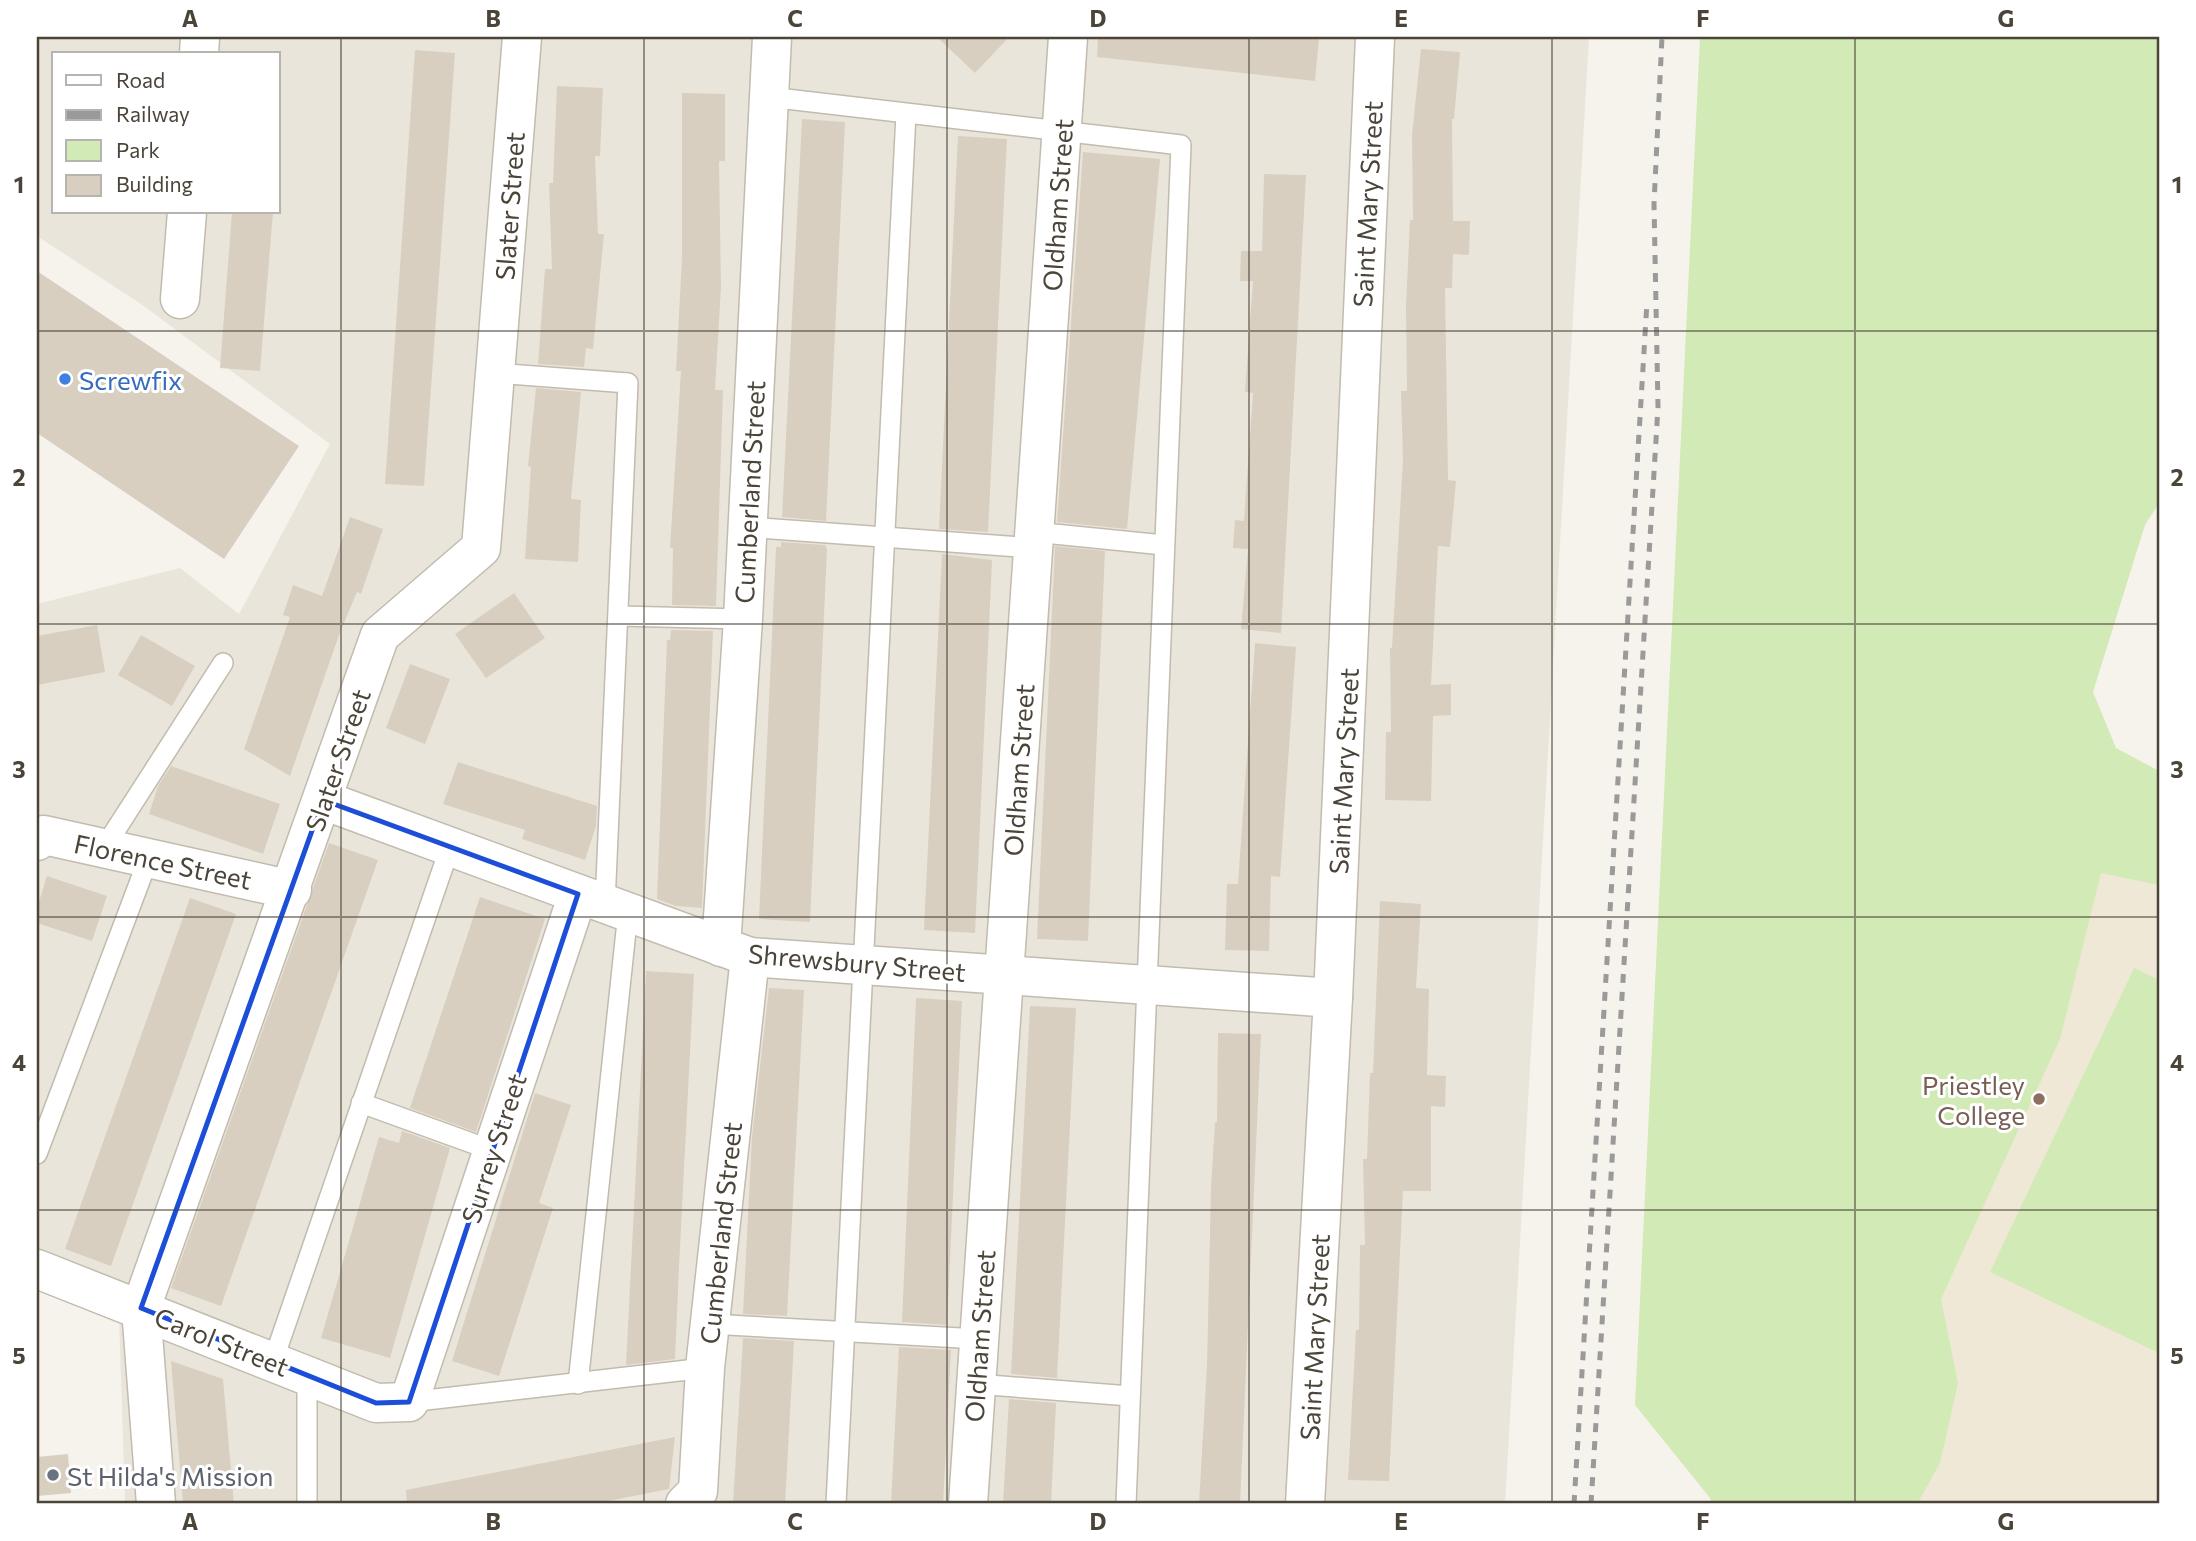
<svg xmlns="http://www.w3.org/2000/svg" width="2196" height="1541" viewBox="0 0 2196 1541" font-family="Commissioner,sans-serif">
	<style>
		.residential { fill: #eae5da; fill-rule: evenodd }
		.education { fill: #efe8d6 }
		.green { fill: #d2eab5 }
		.building { fill: #d8cfc1 }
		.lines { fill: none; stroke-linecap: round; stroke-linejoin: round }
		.service-casing { stroke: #c2bbae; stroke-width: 22 }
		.minor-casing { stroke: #c2bbae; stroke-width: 41 }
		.service { stroke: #fff; stroke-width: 19 }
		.minor { stroke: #fff; stroke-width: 38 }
		.rail { stroke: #9a9a9a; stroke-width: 5; stroke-dasharray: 9 9; stroke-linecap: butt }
		.marked { fill: none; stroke: #1d4ed8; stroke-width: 5; stroke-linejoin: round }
		.grid { fill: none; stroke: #4b4439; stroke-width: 2; stroke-opacity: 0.55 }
		.shop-dot { fill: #3f7fe0; stroke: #fff; stroke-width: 2.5 }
		.education-dot { fill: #8d6e63; stroke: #fff; stroke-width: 2.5 }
		.worship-dot { fill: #6b7280; stroke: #fff; stroke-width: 2.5 }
		.labels { text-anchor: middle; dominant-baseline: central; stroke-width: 6; stroke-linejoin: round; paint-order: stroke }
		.street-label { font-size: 26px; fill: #4b4439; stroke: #fff }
		.shop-label { font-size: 26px; fill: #366cbe; stroke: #fff; text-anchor: start }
		.education-label { font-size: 26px; fill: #785e54; stroke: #fff; text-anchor: end }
		.worship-label { font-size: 26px; fill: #5b616d; stroke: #fff; text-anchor: start }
		.neatline { fill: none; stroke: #4b4439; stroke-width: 2.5 }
		.grid-label { font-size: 23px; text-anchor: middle; font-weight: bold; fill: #4b4439 }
	</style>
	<rect width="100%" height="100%" fill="#f6f3ec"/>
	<path class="residential" d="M 37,37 L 1589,37 L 1505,1504 L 106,1504 L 125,1502 L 118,1285 L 37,1250 L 37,604 L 180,568 L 239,614 L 330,444 L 141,304 L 37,236 ZM 54,54 L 278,54 L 278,212 L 54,212 Z"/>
	<path class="education" d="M 2034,764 L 2159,828 L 2159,1504 L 1780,1504 Z"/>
	<g class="green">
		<path d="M 1700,37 L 2159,37 L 2159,503 L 2145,525 L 2093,692 L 2116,748 L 2159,771 L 2159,885 L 2101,873 L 2060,1039 L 1941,1299 L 1958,1383 L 1940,1463 L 1917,1504 L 1712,1504 L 1710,1498 L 1635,1405 Z"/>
		<path d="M 2134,968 L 2159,980 L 2159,1353 L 1990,1272 Z"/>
	</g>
	<g class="building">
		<path d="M 937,37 L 1009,37 L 975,73 Z"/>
		<path d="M 1098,37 L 1319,39 L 1315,81 L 1097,57 Z"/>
		<path d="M 1421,49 L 1460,52 L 1454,119 L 1452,119 L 1453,221 L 1470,221 L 1469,255 L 1453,254 L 1452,288 L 1445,288 L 1448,480 L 1456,481 L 1450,547 L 1438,546 L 1431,685 L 1451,684 L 1451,715 L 1433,716 L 1431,801 L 1385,800 L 1386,732 L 1391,732 L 1390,648 L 1392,648 L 1403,460 L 1401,391 L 1407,391 L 1406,306 L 1410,220 L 1413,220 L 1412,135 Z"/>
		<path d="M 415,50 L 455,53 L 424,486 L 385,484 Z"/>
		<path d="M 557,86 L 603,88 L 600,156 L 595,156 L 598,234 L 604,234 L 593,349 L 586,348 L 584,367 L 538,364 L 545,269 L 552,269 L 549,183 L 553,183 Z"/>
		<path d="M 682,93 L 725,94 L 725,161 L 719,161 L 721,287 L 715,390 L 723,390 L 716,606 L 672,605 L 673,548 L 670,548 L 681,371 L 676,371 L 682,258 Z"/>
		<path d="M 802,119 L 845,122 L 826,521 L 782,517 Z"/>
		<path d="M 958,136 L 1007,139 L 988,532 L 939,529 Z"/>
		<path d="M 1083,152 L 1160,159 L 1127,529 L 1057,522 Z"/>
		<path d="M 1264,174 L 1306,175 L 1281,633 L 1241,629 L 1248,549 L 1233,548 L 1235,520 L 1244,521 L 1253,393 L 1245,392 L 1253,281 L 1240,281 L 1241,251 L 1262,251 Z"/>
		<path d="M 232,212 L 273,212 L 260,371 L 220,368 Z"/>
		<path d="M 37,271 L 299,446 L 224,559 L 37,433 Z"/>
		<path d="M 536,388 L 581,392 L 571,499 L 581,500 L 578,562 L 525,559 L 531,467 L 528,466 Z"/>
		<path d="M 350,517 L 383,529 L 361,594 L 357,592 L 339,635 L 290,776 L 244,749 L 290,617 L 283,615 L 293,585 L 322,596 Z"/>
		<path d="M 781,542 L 825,545 L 827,549 L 810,922 L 759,919 L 776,547 L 781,547 Z"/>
		<path d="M 1055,546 L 1105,551 L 1088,941 L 1037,939 Z"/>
		<path d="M 942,554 L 992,560 L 975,933 L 924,930 Z"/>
		<path d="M 514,593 L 545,638 L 486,678 L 455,634 Z"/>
		<path d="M 97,625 L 105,672 L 37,685 L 37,636 Z"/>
		<path d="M 671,630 L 713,631 L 702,908 L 676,906 L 657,899 L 667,640 L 670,640 Z"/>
		<path d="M 141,635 L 195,666 L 172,706 L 118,675 Z"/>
		<path d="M 1255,643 L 1296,647 L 1280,877 L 1271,876 L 1269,951 L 1225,950 L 1227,884 L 1238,884 Z"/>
		<path d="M 410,664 L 450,679 L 425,744 L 386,728 Z"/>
		<path d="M 458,762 L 597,806 L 596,826 L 585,860 L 522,839 L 525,830 L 443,804 Z"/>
		<path d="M 171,766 L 280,804 L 263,854 L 149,814 L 158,786 Z"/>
		<path d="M 329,843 L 378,860 L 221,1306 L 171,1288 Z"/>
		<path d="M 47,876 L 107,896 L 92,941 L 37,923 L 37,908 Z"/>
		<path d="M 480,897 L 545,919 L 476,1132 L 410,1108 Z"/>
		<path d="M 190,898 L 236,914 L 111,1266 L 65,1249 Z"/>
		<path d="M 1380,901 L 1421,904 L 1416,988 L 1429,989 L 1427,1075 L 1446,1076 L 1445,1107 L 1431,1106 L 1431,1191 L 1403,1191 L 1389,1481 L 1348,1480 L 1356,1330 L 1359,1330 L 1360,1245 L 1365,1245 L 1363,1159 L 1367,1159 L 1370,1073 L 1373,1073 Z"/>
		<path d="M 646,971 L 694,974 L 679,1267 L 675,1359 L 626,1365 Z"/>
		<path d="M 769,988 L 804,990 L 787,1316 L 743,1314 L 752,1137 Z"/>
		<path d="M 916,998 L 962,1001 L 947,1325 L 902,1322 Z"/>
		<path d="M 1030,1006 L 1076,1008 L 1057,1378 L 1011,1374 Z"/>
		<path d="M 1218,1033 L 1261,1034 L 1240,1504 L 1199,1504 L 1207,1365 L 1211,1188 L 1215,1122 L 1217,1122 Z"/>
		<path d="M 535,1093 L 571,1105 L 539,1203 L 553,1208 L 499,1376 L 452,1361 Z"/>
		<path d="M 402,1131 L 450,1148 L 390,1358 L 321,1338 L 379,1137 L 399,1143 Z"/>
		<path d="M 743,1338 L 794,1341 L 785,1504 L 733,1504 Z"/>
		<path d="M 899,1347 L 951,1350 L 943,1504 L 891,1504 Z"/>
		<path d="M 171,1361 L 223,1379 L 234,1504 L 183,1504 Z"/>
		<path d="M 1009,1399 L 1056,1403 L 1051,1504 L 1003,1504 Z"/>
		<path d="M 675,1437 L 669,1489 L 593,1504 L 407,1504 L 406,1490 Z"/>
		<path d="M 68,1454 L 71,1493 L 37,1496 L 37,1457 Z"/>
	</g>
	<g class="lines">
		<defs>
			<g id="service">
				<path d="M 769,97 L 1181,145 L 1126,1504"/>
				<path d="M 495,373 L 628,383 L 605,904"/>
				<path d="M 747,527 L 1033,548"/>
				<path d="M 1034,532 L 1164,545"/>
				<path d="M 619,616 L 743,619"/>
				<path d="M 104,848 L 223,663"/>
				<path d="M 361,1103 L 491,1150"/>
				<path d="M 37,1154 L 149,857"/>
				<path d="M 710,1324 L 979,1339"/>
				<path d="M 272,1364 L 450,847"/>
				<path d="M 578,1384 L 628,912"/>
				<path d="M 976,1384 L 1130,1396"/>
				<path d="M 409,1402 L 705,1368"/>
				<path d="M 307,1504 L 307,1376"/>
				<path d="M 836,1504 L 906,114"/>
			</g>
			<g id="minor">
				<path d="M 199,54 L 200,37"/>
				<path d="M 180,299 L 187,212"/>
				<path d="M 323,800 L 750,957 L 1333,998"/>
				<path d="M 37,841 L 44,835 L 292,890"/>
				<path d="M 721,947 L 743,619 L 772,37"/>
				<path d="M 37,1269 L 376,1403 L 409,1402 L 578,894"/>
				<path d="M 156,1504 L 141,1308 L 380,635 L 481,548 L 522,37"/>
				<path d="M 685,1504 L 698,1491 L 705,1368 L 750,957"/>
				<path d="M 968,1504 L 1068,37"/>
				<path d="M 1305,1504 L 1333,998 L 1375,37"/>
			</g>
		</defs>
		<use href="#service" class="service-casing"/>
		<use href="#minor" class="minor-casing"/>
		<use href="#service" class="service"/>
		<use href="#minor" class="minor"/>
		<g class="rail">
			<path d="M 1574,1504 L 1647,302"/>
			<path d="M 1591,1504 L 1658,407 L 1654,204 L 1662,37"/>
		</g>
	</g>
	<path class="marked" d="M 323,800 L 578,894 L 409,1402 L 376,1403 L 141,1308 Z"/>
	<path class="grid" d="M 341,37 L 341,1504M 644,37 L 644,1504M 947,37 L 947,1504M 1249,37 L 1249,1504M 1552,37 L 1552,1504M 1855,37 L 1855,1504M 37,331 L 2159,331M 37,624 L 2159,624M 37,917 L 2159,917M 37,1210 L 2159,1210"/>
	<circle class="shop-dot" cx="65" cy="379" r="7"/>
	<circle class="education-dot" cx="2039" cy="1099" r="7"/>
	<circle class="worship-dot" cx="53" cy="1475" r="7"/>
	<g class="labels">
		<g class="street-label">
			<text transform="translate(1367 204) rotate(-87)">Saint Mary Street</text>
			<text transform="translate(1057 205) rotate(-86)">Oldham Street</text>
			<text transform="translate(509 206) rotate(-86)">Slater Street</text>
			<text transform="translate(749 492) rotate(-87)">Cumberland Street</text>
			<text transform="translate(337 760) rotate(-71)">Slater Street</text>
			<text transform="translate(1018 770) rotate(-86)">Oldham Street</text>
			<text transform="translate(1343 771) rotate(-87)">Saint Mary Street</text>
			<text transform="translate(163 861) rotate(12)">Florence Street</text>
			<text transform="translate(857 962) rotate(5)">Shrewsbury Street</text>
			<text transform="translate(493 1148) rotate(-72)">Surrey Street</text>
			<text transform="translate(720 1233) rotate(-84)">Cumberland Street</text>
			<text transform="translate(979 1336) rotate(-86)">Oldham Street</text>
			<text transform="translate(1314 1337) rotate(-87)">Saint Mary Street</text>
			<text transform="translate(222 1341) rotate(22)">Carol Street</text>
		</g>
		<g class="shop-label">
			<text x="79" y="379">Screwfix</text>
		</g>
		<g class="education-label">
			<text x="2025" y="1084">Priestley<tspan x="2025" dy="30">College</tspan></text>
		</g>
		<g class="worship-label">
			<text x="67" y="1475">St Hilda's Mission</text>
		</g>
	</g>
	<rect width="2196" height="1541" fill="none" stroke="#ffffff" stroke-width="77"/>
	<rect x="52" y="52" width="228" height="161" fill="#ffffff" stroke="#b7b4b0" stroke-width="2"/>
	<rect x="66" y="75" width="35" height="10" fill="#ffffff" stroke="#b7b4b0" stroke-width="2"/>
	<text x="116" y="88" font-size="21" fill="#4b4439">Road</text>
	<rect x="66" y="110" width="35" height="10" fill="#9a9a9a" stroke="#b7b4b0" stroke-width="2"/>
	<text x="116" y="122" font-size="21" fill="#4b4439">Railway</text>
	<rect x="66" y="140" width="35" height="21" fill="#d2eab5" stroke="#b7b4b0" stroke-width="2"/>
	<text x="116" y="158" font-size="21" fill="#4b4439">Park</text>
	<rect x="66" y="175" width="35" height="21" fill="#d8cfc1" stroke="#b7b4b0" stroke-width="2"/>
	<text x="116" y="192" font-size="21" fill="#4b4439">Building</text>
	<rect x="38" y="38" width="2120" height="1464" class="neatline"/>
	<g class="grid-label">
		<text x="190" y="27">A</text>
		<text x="493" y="27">B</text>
		<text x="795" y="27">C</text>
		<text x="1098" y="27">D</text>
		<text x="1401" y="27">E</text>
		<text x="1703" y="27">F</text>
		<text x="2006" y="27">G</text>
		<text x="19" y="193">1</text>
		<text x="2177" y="193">1</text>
		<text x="19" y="486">2</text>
		<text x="2177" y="486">2</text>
		<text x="19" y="778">3</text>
		<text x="2177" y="778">3</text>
		<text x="19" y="1071">4</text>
		<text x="2177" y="1071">4</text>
		<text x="19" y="1364">5</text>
		<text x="2177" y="1364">5</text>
		<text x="190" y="1530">A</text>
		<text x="493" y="1530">B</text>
		<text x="795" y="1530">C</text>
		<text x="1098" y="1530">D</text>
		<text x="1401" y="1530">E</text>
		<text x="1703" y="1530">F</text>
		<text x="2006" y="1530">G</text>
	</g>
</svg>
